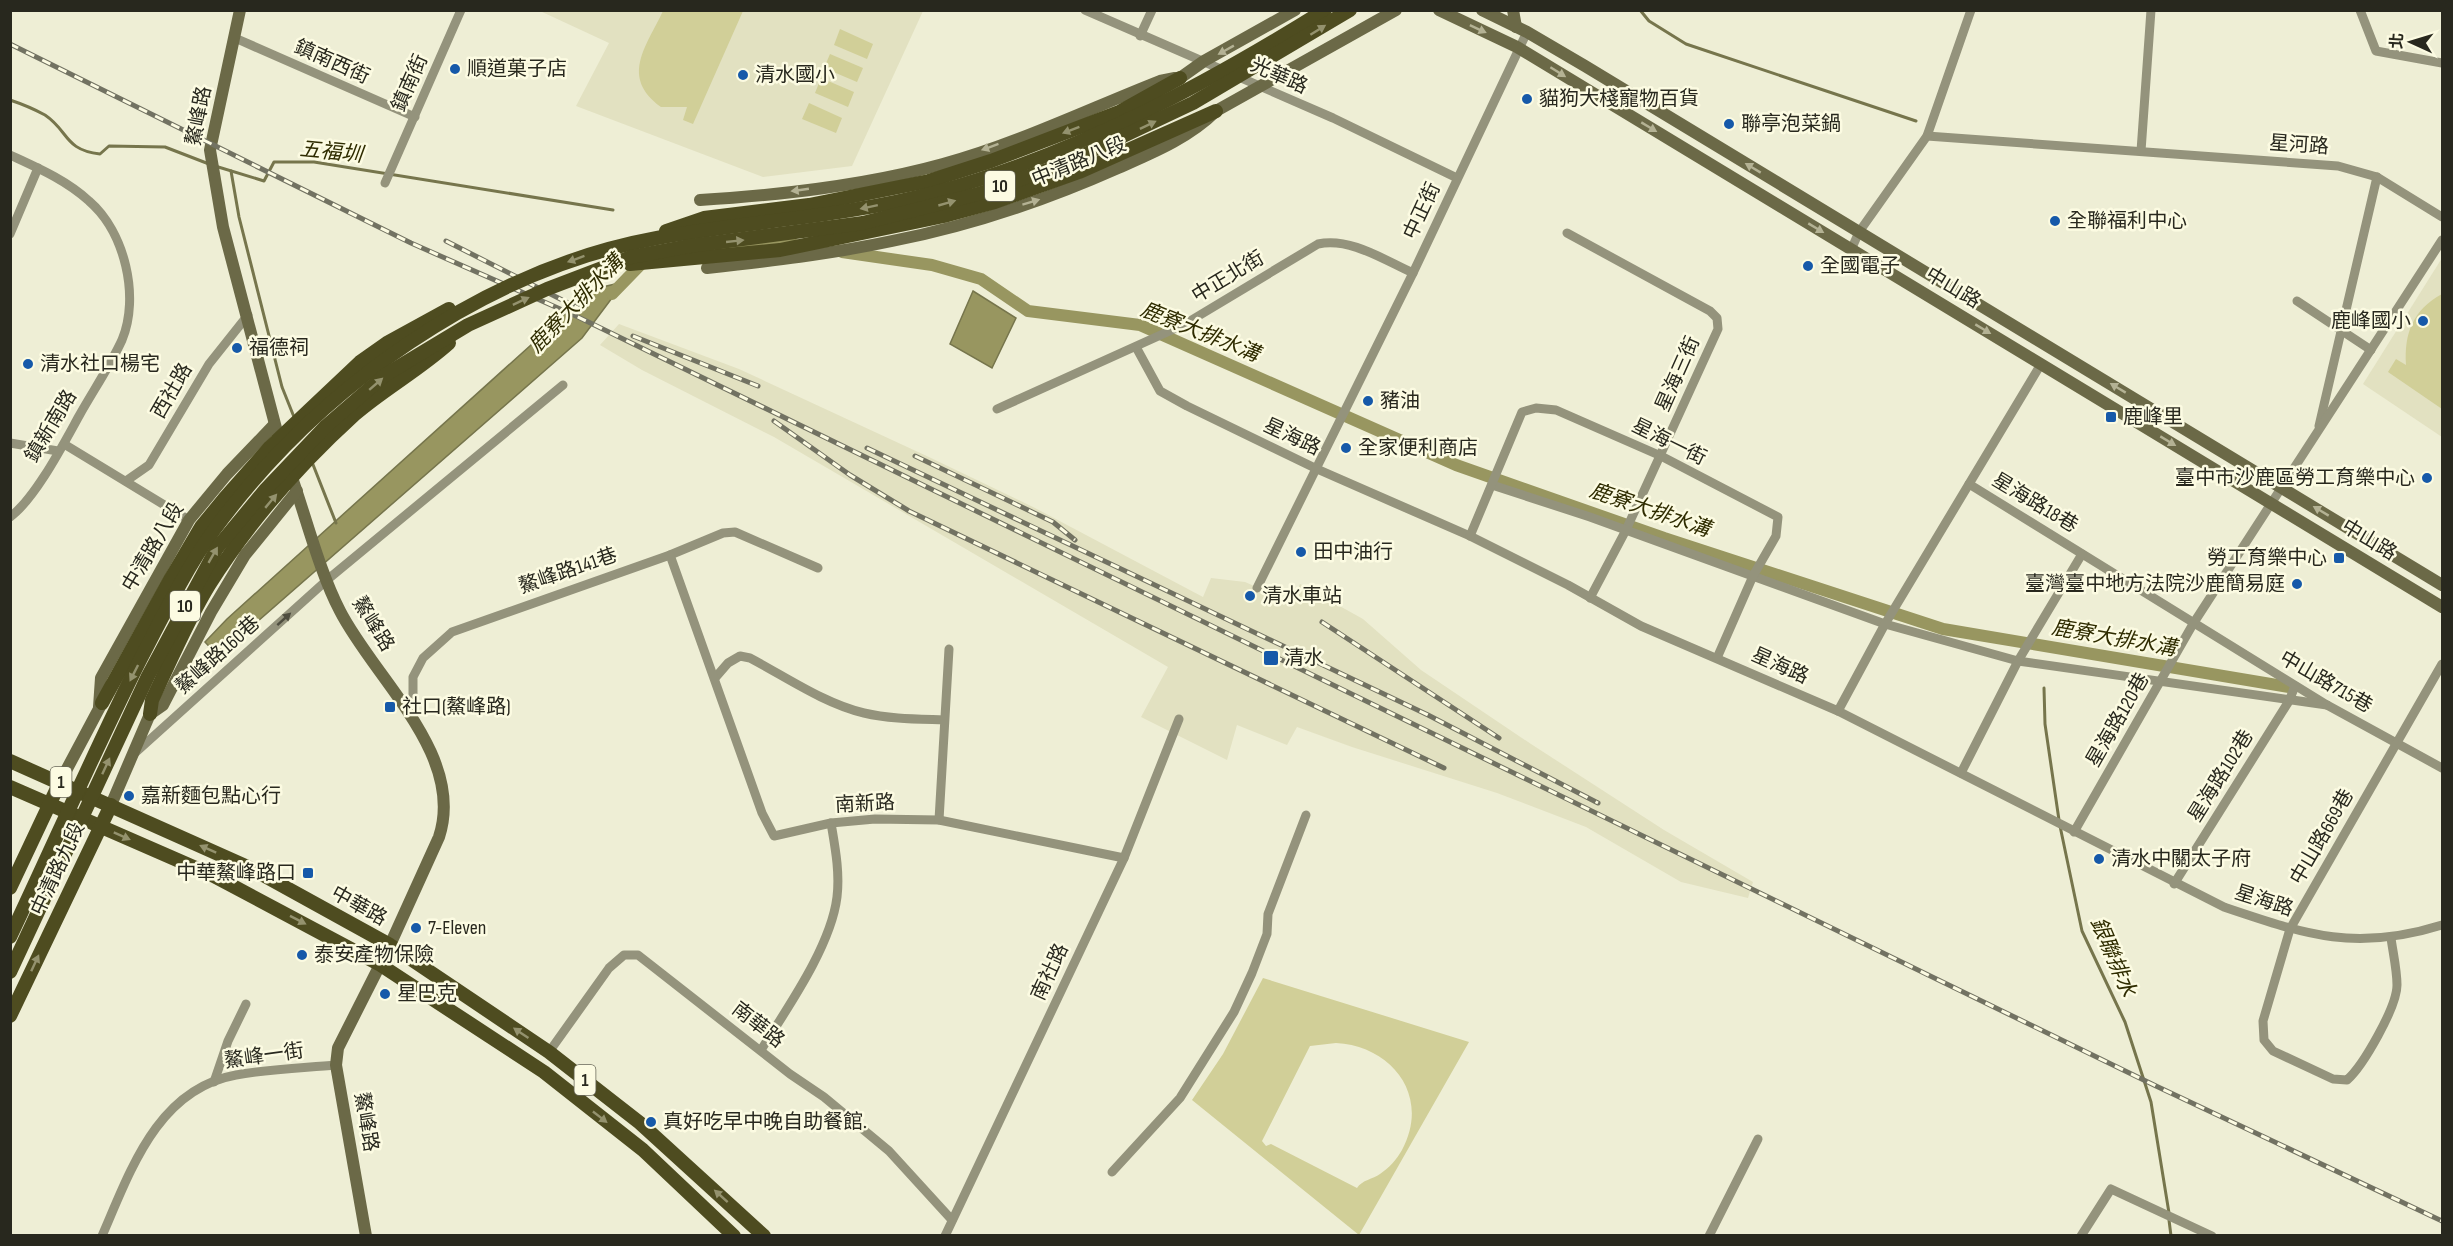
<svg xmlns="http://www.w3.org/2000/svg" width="2453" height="1246" viewBox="0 0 2453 1246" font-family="'Sofia Sans Condensed','Noto Sans TC',sans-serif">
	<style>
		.built { fill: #e2e1c1 }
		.green { fill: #d1cf98; fill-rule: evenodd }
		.water { fill: #989660; stroke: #76754c; stroke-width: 1.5 }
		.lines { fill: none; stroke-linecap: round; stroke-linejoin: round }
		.stream { stroke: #76754c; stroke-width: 3 }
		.canal { stroke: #989660; stroke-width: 12 }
		.street { stroke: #94937c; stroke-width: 9 }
		.secondary { stroke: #6b6947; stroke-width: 12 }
		.primary { stroke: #4e4c20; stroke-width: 14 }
		.rail-casing { stroke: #727262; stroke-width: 5 }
		.rail { stroke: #fcfbe2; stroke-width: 3; stroke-dasharray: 9; stroke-linecap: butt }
		.primary-bridge { stroke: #4e4c20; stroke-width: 14 }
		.oneway { fill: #b4b294 }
		.oneway2 { fill: #94926e }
		.oneway3 { fill: #4e4d3f }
		.poi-dot { fill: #1659a9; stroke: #fcfbe2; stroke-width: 2 }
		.labels { text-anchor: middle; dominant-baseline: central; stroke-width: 5; stroke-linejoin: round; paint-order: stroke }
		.shield { fill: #fcfbe2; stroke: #686759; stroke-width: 1.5 }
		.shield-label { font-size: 18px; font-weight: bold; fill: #28281e }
		.street-label { font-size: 20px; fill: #28281e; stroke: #fcfbe2 }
		.poi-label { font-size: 20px; fill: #28281e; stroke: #fcfbe2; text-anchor: start }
		.water-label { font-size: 21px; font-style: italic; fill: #2f2c00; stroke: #fcfbe2 }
	</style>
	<rect width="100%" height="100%" fill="#eeeed5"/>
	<g class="built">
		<path d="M 540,11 L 923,11 L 852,166 L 763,177 L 576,106 L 609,43 Z"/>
		<path d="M 2442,258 L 2442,437 L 2363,384 Z"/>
		<path d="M 619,324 L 739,369 L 931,458 L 1035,508 L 1203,597 L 1211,578 L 1245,582 L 1292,603 L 1300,584 L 1363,619 L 1421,670 L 1531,744 L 1664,830 L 1753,882 L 1748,898 L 1681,882 L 1586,827 L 1497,793 L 1352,747 L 1297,727 L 1287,745 L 1237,725 L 1227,760 L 1141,717 L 1168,667 L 774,437 L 642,370 L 600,345 Z"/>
	</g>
	<g class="green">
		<path d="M 663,11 L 743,11 L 693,124 L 683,120 L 687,107 L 661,107 C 620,77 646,47 663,11 Z"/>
		<path d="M 840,29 L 873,44 L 867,59 L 834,45 Z"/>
		<path d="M 830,54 L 863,68 L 857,82 L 824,68 Z"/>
		<path d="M 821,78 L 854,92 L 848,107 L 815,93 Z"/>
		<path d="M 809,103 L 842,118 L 836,133 L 802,119 Z"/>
		<path d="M 2442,294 L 2442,409 L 2388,372 L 2396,359 L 2406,365 C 2404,333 2413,310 2442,294 Z"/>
		<path d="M 1263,978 L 1469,1042 L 1359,1235 L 1192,1100 L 1223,1054 ZM 1336,1043 C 1392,1046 1431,1096 1402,1150 C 1397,1159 1389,1168 1380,1174 C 1373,1179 1362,1180 1357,1188 L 1271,1144 L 1266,1146 L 1262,1141 L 1310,1046 Z"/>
	</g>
	<g class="water">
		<path d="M 624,282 L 582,338 L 218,656 L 205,642 L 227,619 L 562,317 L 585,291 Z"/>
		<path d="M 973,291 L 1016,318 L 992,368 L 950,344 Z"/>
	</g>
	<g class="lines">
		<g class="stream">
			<path d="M 1640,10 L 1649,21 L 1686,44 L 1916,121"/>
			<path d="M 10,100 C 22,104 34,109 45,115 C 69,131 64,150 100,154 L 109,146 L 165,147 L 209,164"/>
			<path d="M 215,166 L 264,181 L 274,162 L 314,162 L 613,210"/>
			<path d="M 231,171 L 239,217 L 282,387 L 294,417"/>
			<path d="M 312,462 L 336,523"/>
			<path d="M 2044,688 L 2045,724 L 2059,820"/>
			<path d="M 2060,826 L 2082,931 L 2125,1022 L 2151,1102 L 2169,1213"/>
			<path d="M 2169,1220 L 2171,1236"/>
		</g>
		<g class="canal">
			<path d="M 726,249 L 776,242 L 795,245"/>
			<path d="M 842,252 L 932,265 L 981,279 L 1028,311 L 1140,325 L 1456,465 L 1664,538 L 1943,629 L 2289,687"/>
			<path d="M 612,294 L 646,259"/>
		</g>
		<g class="street">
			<path d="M 1085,10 L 1333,118 L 1457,178"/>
			<path d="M 2360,10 L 2376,51 L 2442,63"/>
			<path d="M 1140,36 L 1152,10"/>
			<path d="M 235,38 L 415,117"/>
			<path d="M 1927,136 L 2338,166 L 2377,177 L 2442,217"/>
			<path d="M 2141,151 L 2151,10"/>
			<path d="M 10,155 C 38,168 66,180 89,201 C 125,232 140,297 122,340 C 110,366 93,391 79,416 C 64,443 35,499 10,517"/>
			<path d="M 385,183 L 461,10"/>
			<path d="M 1567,233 L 1710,311 L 1717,318 L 1718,329 L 1626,530 L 1590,598"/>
			<path d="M 10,234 L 38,168"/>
			<path d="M 1851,250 L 1859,232 L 1927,136 L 1971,10"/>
			<path d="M 2297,301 L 2371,350"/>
			<path d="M 1136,347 L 1160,391 L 1187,406 L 1317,469 L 1470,536 L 1568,585 L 1641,626 L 1838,711 L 2224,907 C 2307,935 2356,952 2442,925"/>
			<path d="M 997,409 L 1185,324 L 1318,244 C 1350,237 1384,260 1413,273"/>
			<path d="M 2319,426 L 2377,177"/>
			<path d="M 10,443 L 58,451"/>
			<path d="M 64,444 L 189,520"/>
			<path d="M 126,481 L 149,465 L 209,364 L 248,315"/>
			<path d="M 1969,484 L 2327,705 L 2442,768"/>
			<path d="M 1492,485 L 1590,517 L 1885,624 L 2018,661 L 2327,705"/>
			<path d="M 1470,536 L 1522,412 L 1536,408 L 1556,410 L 1661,456 L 1778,517 L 1776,536 L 1753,576 L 1717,658"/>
			<path d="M 670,555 L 723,533 L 735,532 L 818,568"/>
			<path d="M 1257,588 L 1413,273 L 1527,32"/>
			<path d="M 715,678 L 728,663 L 740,656 L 750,658 C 786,677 825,704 864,713 C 890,719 917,719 944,720"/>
			<path d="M 1838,711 L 1885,624 L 2041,364"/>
			<path d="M 413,720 L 413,677 L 423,658 L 452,632 L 670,555 L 762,813 L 774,836 L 831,823 L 875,819 L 939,820 L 1124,858"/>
			<path d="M 135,753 L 327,580 L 563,385"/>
			<path d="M 1961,773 L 2018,661 L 2082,554"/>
			<path d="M 939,820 L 949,649"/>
			<path d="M 2074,832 L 2193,624 L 2442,240"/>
			<path d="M 2174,884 L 2289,701 L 2295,686"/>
			<path d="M 2391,938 C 2393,953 2397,970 2397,985 C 2397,1007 2363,1066 2347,1080 L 2333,1079 L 2273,1051 L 2264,1040 L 2263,1021 L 2290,929 L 2442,664"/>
			<path d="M 761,1050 C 788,1007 831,946 837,897 C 840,872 835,847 831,823"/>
			<path d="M 549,1052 L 609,968 L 624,955 L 638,955 L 790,1074 L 824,1097 L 889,1151 L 952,1220"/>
			<path d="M 214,1082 L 228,1041 L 246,1004"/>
			<path d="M 1112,1172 L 1180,1098 L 1234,1012 L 1252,973 L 1267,934 L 1268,914 L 1306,815"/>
			<path d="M 102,1236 C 130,1172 157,1089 236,1075 C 269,1069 303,1068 336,1065"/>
			<path d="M 945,1236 L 1124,858 L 1179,719"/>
			<path d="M 1709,1236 L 1758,1139"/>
			<path d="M 2081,1236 L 2111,1189 L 2212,1236"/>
		</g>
		<g class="secondary">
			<path d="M 240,10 L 210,150 L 223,227 L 281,447"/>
			<path d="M 1439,10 L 1517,47 L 2442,607"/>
			<path d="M 1482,10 L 1527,32 L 1585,66 L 2442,585"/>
			<path d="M 1513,10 L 1516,27"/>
			<path d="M 1180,78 L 1204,61 L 1295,10"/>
			<path d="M 700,200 C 781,195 864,186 943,164 C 1014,145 1091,108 1160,81 L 1175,78"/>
			<path d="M 707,268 C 769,261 831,254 892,241 C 969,226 1046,200 1118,168 C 1152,153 1189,138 1216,111 L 1396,10"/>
			<path d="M 289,469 C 305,513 319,571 340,611 C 374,678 466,755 439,837 L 390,945 L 338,1048 L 336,1065 L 366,1236"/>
			<path d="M 99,707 L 101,678 L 189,520 L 227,474 L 274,425"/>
			<path d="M 60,782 L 102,703"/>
			<path d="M 111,805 L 150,714 L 163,705 L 211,612 L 245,555 L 297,491"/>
		</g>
		<g class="primary">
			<path d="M 10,761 L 252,869 L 390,945 L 549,1052 L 640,1123 L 764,1236"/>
			<path d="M 10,787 L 214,876 L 379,964 L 544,1072 L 643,1150 L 734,1236"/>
			<path d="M 10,888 L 60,782"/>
			<path d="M 10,1016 L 111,805"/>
		</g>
		<defs>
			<g id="rail">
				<path d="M 10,44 L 411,243 L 576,316 L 2156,1086 L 2442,1221"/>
				<path d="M 446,241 L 580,309"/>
				<path d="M 633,336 L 758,386"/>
				<path d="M 774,421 L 850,475 L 909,511 L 1444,768"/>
				<path d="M 867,448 L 1428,715 L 1598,803"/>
				<path d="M 915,456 L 1053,522 L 1075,540"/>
				<path d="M 1322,622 L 1499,738"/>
			</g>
		</defs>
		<use href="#rail" class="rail-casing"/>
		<use href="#rail" class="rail"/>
		<g class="primary-bridge">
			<path d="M 666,231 L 704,218 L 809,205 L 929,181 L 991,161 L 1119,112 L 1180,78"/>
			<path d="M 630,264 L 780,250 L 944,216 L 995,202 L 1079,172 L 1216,111"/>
			<path d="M 102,703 L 171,578 L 201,527 L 224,499 L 270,447 L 360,362 L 387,343 L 449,309"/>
			<path d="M 150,714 L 152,700 C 170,662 187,621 209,585 C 249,522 299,465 354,415 C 384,389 419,370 449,343"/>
			<path d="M 10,937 C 53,846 93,754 138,664 C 161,620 185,570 214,530 C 318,388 483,270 657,238 C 750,221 845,217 937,192 C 1076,154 1203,86 1325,10"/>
			<path d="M 10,972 L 148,676 L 217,548 L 266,489 L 325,427 L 385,375 L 468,325 L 547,289 L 631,257 L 690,246 L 863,223 L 978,194 L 1064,164 L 1193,103 L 1350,10"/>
		</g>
	</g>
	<defs><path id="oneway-solid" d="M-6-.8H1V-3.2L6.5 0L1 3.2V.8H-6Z" transform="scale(1.5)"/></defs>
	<g class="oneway">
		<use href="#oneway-solid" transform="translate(1478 29) rotate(25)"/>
		<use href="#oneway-solid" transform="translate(1226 50) rotate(151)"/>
		<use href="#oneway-solid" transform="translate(1558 72) rotate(32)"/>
		<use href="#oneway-solid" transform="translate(1649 127) rotate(31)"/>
		<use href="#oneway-solid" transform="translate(990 147) rotate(160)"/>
		<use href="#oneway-solid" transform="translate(1753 168) rotate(-149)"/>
		<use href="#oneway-solid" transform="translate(800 190) rotate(172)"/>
		<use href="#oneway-solid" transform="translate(1031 202) rotate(-17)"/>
		<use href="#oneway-solid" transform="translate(1816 228) rotate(31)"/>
		<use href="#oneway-solid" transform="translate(1983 329) rotate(31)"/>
		<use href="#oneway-solid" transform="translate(2118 388) rotate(-149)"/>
		<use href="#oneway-solid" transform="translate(2168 441) rotate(31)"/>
		<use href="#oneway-solid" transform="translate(2321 511) rotate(-149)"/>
	</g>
	<g class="oneway2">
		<use href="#oneway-solid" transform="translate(1318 30) rotate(-32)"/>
		<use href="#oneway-solid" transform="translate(1148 125) rotate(-26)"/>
		<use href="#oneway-solid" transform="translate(1071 130) rotate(159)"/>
		<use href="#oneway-solid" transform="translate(947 203) rotate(-16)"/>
		<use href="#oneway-solid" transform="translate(869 207) rotate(168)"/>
		<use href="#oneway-solid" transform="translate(735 241) rotate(-6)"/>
		<use href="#oneway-solid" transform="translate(576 259) rotate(160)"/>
		<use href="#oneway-solid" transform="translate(521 301) rotate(-25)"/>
		<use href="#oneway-solid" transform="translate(376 384) rotate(-41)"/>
		<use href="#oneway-solid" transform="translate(271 501) rotate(-50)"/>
		<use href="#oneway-solid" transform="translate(213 555) rotate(-60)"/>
		<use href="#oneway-solid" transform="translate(134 673) rotate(117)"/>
		<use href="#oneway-solid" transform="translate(106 766) rotate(-65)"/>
		<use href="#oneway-solid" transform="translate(122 836) rotate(24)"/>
		<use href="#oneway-solid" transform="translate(208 849) rotate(-156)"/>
		<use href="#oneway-solid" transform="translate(298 920) rotate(27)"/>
		<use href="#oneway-solid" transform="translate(35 963) rotate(-65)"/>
		<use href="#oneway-solid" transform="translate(521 1033) rotate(-146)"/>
		<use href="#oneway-solid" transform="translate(600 1117) rotate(38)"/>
		<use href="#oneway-solid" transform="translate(721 1196) rotate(-138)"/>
	</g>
	<use class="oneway3" href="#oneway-solid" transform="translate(284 619) rotate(-42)"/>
	<g class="poi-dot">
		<circle cx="455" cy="69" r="6"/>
		<circle cx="743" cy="75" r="6"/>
		<circle cx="1527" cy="99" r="6"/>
		<circle cx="1729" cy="124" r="6"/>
		<circle cx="2055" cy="221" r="6"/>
		<circle cx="1808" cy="266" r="6"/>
		<circle cx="2423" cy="321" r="6"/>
		<circle cx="237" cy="348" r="6"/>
		<circle cx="28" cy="364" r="6"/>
		<circle cx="1368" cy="401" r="6"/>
		<rect x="2105" y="411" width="12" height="12" rx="3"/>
		<circle cx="1346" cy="448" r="6"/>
		<circle cx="2427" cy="478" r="6"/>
		<circle cx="1301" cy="552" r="6"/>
		<rect x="2333" y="552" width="12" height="12" rx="3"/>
		<circle cx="2297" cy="584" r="6"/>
		<circle cx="1250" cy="596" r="6"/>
		<rect x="1263" y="650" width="16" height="16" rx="3"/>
		<rect x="384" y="701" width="12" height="12" rx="3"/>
		<circle cx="129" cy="796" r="6"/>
		<circle cx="2099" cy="859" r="6"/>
		<rect x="302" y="867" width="12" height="12" rx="3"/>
		<circle cx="416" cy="928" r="6"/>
		<circle cx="302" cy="955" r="6"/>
		<circle cx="385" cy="994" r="6"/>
		<circle cx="651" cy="1122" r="6"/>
	</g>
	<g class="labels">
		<g class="shield">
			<rect x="985" y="171" width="30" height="30" rx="4.5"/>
			<rect x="170" y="591" width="30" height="30" rx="4.5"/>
			<rect x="50.5" y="767" width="21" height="30" rx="4.5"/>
			<rect x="574.5" y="1065" width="21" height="30" rx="4.5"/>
		</g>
		<g class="shield-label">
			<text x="1000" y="186">10</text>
			<text x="185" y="606">10</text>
			<text x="61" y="782">1</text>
			<text x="585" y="1080">1</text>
		</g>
		<g class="street-label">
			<text transform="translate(332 62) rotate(24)">鎮南西街</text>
			<text transform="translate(1279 76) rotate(24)">光華路</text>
			<text transform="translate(410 83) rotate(-66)">鎮南街</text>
			<text transform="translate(199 116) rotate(-79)">鰲峰路</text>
			<text transform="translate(2299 145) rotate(4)">星河路</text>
			<text transform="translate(1079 162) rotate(-22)">中清路八段</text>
			<text transform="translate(1422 211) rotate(-65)">中正街</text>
			<text transform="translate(1228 277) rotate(-31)">中正北街</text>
			<text transform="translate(1953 288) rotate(31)">中山路</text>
			<text transform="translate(1678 374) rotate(-66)">星海三街</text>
			<text transform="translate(172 391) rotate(-60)">西社路</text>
			<text transform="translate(51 426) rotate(-59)">鎮新南路</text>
			<text transform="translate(1292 437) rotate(25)">星海路</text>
			<text transform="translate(1669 442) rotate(26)">星海一街</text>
			<text transform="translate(2035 503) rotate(31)">星海路18巷</text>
			<text transform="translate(2369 540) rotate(31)">中山路</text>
			<text transform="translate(153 547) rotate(-59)">中清路八段</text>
			<text transform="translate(568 571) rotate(-19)">鰲峰路141巷</text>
			<text transform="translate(373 624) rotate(58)">鰲峰路</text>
			<text transform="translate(218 655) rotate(-42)">鰲峰路160巷</text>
			<text transform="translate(1780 666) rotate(24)">星海路</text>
			<text transform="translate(2326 682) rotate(30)">中山路715巷</text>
			<text transform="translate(2118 720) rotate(-60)">星海路120巷</text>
			<text transform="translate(2221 776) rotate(-58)">星海路102巷</text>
			<text transform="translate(865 804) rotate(-3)">南新路</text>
			<text transform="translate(2322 837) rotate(-60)">中山路669巷</text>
			<text transform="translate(58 869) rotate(-65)">中清路九段</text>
			<text transform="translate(2264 901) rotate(18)">星海路</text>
			<text transform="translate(359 906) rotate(29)">中華路</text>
			<text transform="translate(1050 972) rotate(-65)">南社路</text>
			<text transform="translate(758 1025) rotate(38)">南華路</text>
			<text transform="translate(264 1056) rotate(-8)">鰲峰一街</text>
			<text transform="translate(366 1122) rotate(80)">鰲峰路</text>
		</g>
		<g class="poi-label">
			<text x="467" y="69">順道菓子店</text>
			<text x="755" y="75">清水國小</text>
			<text x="1539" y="99">貓狗大棧寵物百貨</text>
			<text x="1741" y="124">聯亭泡菜鍋</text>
			<text x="2067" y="221">全聯福利中心</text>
			<text x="1820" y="266">全國電子</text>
			<text x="2411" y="321" text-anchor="end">鹿峰國小</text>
			<text x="249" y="348">福德祠</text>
			<text x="40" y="364">清水社口楊宅</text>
			<text x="1380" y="401">豬油</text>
			<text x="2123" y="417">鹿峰里</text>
			<text x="1358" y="448">全家便利商店</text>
			<text x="2415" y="478" text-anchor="end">臺中市沙鹿區勞工育樂中心</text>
			<text x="1313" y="552">田中油行</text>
			<text x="2327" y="558" text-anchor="end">勞工育樂中心</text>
			<text x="2285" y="584" text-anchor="end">臺灣臺中地方法院沙鹿簡易庭</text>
			<text x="1262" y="596">清水車站</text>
			<text x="1284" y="658">清水</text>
			<text x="402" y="707">社口(鰲峰路)</text>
			<text x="141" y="796">嘉新麵包點心行</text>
			<text x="2111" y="859">清水中關太子府</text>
			<text x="296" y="873" text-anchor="end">中華鰲峰路口</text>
			<text x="428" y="928">7-Eleven</text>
			<text x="314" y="955">泰安產物保險</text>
			<text x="397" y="994">星巴克</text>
			<text x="663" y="1122">真好吃早中晚自助餐館.</text>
		</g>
		<g class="water-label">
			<text transform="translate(331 152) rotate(6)">五福圳</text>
			<text transform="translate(576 304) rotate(-46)">鹿寮大排水溝</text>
			<text transform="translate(1200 332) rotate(22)">鹿寮大排水溝</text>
			<text transform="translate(1650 510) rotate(19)">鹿寮大排水溝</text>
			<text transform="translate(2114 638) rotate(10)">鹿寮大排水溝</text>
			<text transform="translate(2113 957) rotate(67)">銀聯排水</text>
		</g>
	</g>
	<rect width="2453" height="1246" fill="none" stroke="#28281e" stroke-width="24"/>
	<g transform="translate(2411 42) rotate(274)" stroke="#fcfbe2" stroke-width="4.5" paint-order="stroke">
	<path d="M0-4.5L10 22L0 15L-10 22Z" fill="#28281e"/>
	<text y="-9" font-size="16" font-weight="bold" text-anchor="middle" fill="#28281e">北</text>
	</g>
</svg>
